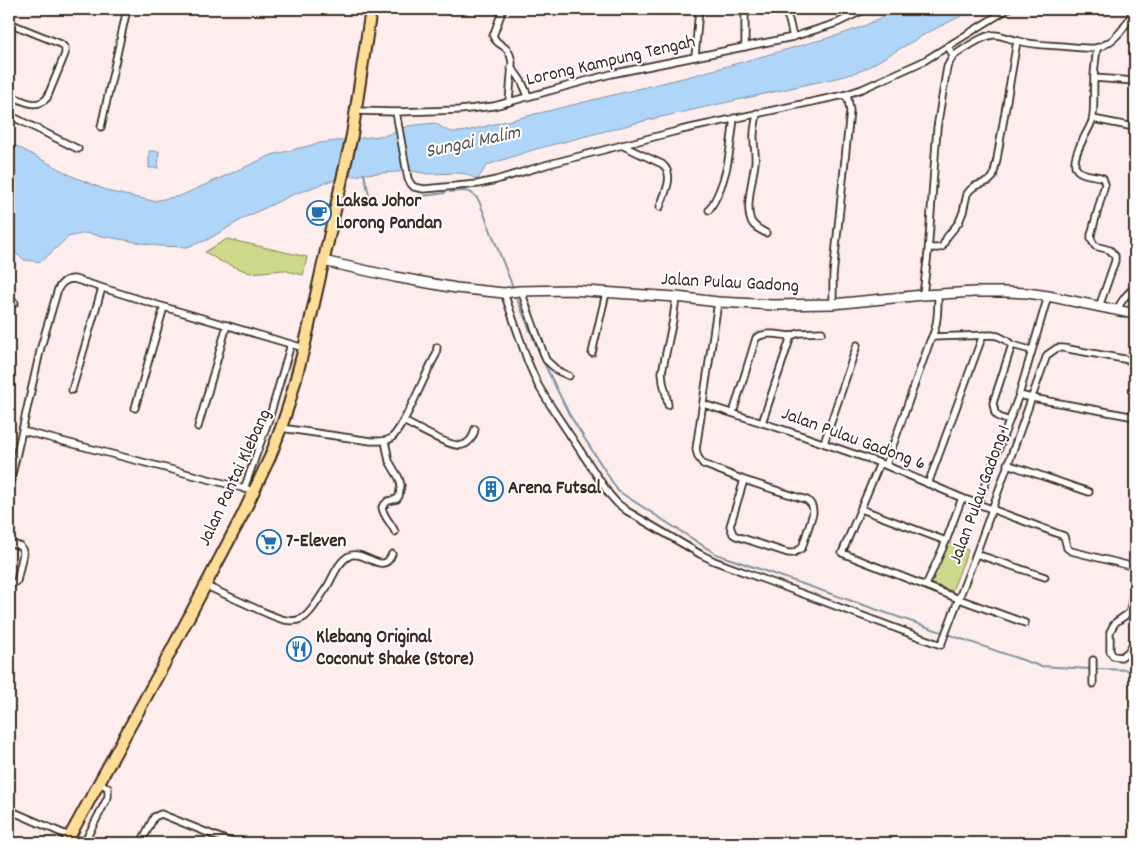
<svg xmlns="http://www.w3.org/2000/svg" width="1144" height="852" viewBox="0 0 1144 852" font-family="Dekko,sans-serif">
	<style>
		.green { fill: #ced98c; stroke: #848255 }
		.water { fill: #afd6f9; stroke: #8191a1 }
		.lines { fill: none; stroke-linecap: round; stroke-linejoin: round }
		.stream { stroke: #8191a1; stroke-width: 2 }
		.minor-casing { stroke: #3b2a1e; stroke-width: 9 }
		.secondary-casing { stroke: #3b2a1e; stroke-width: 12 }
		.trunk-casing { stroke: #3b2a1e; stroke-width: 14 }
		.minor { stroke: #fff; stroke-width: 5.5 }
		.secondary { stroke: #fff; stroke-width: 9 }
		.trunk { stroke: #ffdd96; stroke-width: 10 }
		.labels { text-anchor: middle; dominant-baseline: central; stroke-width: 4; stroke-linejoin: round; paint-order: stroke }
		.street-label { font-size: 19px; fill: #3b2a1e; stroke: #fff }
		.poi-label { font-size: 19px; font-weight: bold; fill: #3b2a1e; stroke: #fff; text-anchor: start }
		.water-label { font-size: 20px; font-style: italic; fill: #585555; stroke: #fff }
	</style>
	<rect width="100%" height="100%" fill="#fdeeed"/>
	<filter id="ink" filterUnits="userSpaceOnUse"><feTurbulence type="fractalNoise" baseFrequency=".02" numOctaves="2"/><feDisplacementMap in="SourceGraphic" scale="10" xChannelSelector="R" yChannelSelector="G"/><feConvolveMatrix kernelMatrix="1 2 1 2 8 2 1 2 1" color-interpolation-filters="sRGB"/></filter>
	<g filter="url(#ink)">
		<g class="green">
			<path d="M 227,239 L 307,257 L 303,275 L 283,270 L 250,273 L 220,261 L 205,252 Z"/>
			<path d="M 947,542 L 968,550 L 952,591 L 931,583 Z"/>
		</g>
		<g class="water">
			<path d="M 898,9 L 975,9 L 927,33 L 863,70 L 845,76 L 652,119 L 536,149 L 487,165 L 477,180 L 467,174 L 456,173 L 428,174 L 413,171 L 364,174 L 327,182 L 292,195 L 246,217 L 207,240 L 187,247 L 159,246 L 85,233 L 68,237 L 41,262 L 25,260 L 9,249 L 9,142 L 74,177 L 111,192 L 153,201 L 180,196 L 272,155 L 320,143 L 387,135 L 408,126 L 435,123 C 447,131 451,134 466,131 L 695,75 L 842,34 L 864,26 Z"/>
			<path d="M 149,151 L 159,151 L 158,168 L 149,168 Z"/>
		</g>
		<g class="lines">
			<g class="stream">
				<path d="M 364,174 L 370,199 L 376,202 L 401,199"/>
				<path d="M 450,192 C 463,191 471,188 479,201 L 514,290"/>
				<path d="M 408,198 L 445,193"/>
				<path d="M 515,294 L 542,359 L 569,414 L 618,491 L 716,554 L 1040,666 L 1090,669"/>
				<path d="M 1095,669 L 1135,670"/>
			</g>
			<defs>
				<g id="minor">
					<path d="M 503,9 L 493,36 C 499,49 509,42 512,63 L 509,102"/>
					<path d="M 582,9 L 588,11"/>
					<path d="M 745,9 L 745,47"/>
					<path d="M 784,9 L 789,20 L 793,37"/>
					<path d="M 9,23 L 61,44 L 65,48 L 65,54 L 47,98 C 36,110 22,100 9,95"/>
					<path d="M 1097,48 C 1096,58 1094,68 1094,79 C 1093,91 1095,111 1092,121 C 1088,133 1070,157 1076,168 C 1079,175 1093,175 1100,177 L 1103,178 L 1105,184 L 1091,235 L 1091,239 L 1095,246 L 1110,250 L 1115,256 L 1115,261 L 1099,307"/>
					<path d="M 953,56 C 963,50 981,36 993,35 C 1001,34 1011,40 1019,41 C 1032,45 1047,45 1061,46 C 1072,47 1084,49 1095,48 C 1114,45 1127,25 1134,9"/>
					<path d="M 695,57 L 699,9"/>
					<path d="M 511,68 C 520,76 524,86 528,96"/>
					<path d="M 1094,78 L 1135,81"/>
					<path d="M 356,111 L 396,112 L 460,110 L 494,106 L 611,74 L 793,37 L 837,23 L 866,9"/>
					<path d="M 396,112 L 408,179 L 411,184 L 414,187 L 424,189 L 478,184 L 496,180 L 549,164 L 681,130 L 844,95 L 862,89 L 924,61 L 1008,9"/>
					<path d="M 757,113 C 756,122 753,131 754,140 C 754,148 756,155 755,163 C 753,179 745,206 751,221 C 754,227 760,230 766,233"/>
					<path d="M 9,115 L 78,149"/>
					<path d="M 1093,119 L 1129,126 L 1135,128"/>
					<path d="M 101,127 L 127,9"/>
					<path d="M 621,145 L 662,164 C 676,175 664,194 660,207"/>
					<path d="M 709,210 C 728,182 730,150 734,118"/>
					<path d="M 929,248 L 938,248 L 942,247 L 947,237 L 959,222 L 963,212 L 967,194 L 970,190 L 975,186 L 989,181 L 993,177 L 997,159 L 1017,41"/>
					<path d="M 525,291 L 523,296 L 526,305 L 546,360 L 558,371 L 569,376"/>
					<path d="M 504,293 L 528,362 L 538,385 L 552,408 L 609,494 L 617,503 L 627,511 L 700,554 L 714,561 L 941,645 L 976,554 L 1047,355 L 1057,348 L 1063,348 L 1135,361"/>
					<path d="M 923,295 L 928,253 L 937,128 L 947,67 L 953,56 L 948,46"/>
					<path d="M 9,300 L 15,303"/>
					<path d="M 718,302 L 696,449 L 698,457 L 703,464 L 744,480 L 807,500 C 812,504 813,507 813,513 L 802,548 L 793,553 L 788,553 L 736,536 L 733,534 L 730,526 L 744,480"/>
					<path d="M 833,304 L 833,276 L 850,111 L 848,99 L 844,95"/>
					<path d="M 1117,311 C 1121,300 1127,294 1135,287"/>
					<path d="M 932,337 L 991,335 L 998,336 L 1006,340 L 1012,345 L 1031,350"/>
					<path d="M 592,353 L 606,293"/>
					<path d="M 72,390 L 102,288"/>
					<path d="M 1019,395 L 1032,398 L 1135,417"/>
					<path d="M 703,404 L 794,433 L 880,463 L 962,498 L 1064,536 L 1067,548 L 1071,551 L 1135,567"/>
					<path d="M 668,405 L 666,394 L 663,382 L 662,372 L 673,320 L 676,297"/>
					<path d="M 135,408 L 164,307"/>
					<path d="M 733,413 L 756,338 C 766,331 780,335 791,336"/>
					<path d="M 403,421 C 416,427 444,444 457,445 C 460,446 465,445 468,442 C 472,439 474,434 475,429"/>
					<path d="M 1009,421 L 999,417 L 995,413 L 993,403 L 1012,345"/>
					<path d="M 762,423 L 791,336 L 799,333 L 822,332"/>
					<path d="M 198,427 L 227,325"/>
					<path d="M 281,428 L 371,441 C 377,441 384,442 390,439 C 403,431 426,371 436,355 L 437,347"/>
					<path d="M 23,431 L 254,491"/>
					<path d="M 385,441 L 389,461 L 399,478 L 401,485 L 399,496 L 397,499 L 388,501 L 382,507 C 383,517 392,523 395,532"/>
					<path d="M 824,443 L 857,345"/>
					<path d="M 880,463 L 842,553 L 959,599 L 1025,623"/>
					<path d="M 1007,464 L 1089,492"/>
					<path d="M 886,465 L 930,341 C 938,327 938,310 938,294"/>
					<path d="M 928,484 L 983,335"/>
					<path d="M 9,488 L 41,347 L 58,289 C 62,282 66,279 74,279 L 164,307 L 304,348"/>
					<path d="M 244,489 L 269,419 L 291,344"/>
					<path d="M 978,503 L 1019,395 L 1048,296"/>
					<path d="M 861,509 L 946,541"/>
					<path d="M 9,543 L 20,546 L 23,551 L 23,554 L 17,581 L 9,586"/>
					<path d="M 976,554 L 1045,577"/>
					<path d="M 204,585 C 222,593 239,601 257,609 C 266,613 276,618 285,620 C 290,621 296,621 301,619 C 310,616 321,595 327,587 C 333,577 338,562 349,556 C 365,549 383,577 392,554"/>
					<path d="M 926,585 L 946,541 L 962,498"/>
					<path d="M 1131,647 L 1128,652 L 1121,657 L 1113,656 L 1110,651 L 1110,632 L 1113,626 L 1116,622 L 1129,613 L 1131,606 L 1135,577"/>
					<path d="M 1093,684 L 1093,660"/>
					<path d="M 9,810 L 85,843"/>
					<path d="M 84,843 L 108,797 L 108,788 L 99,782"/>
					<path d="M 141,843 L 154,817 L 161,814 L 233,843"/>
				</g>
				<path id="secondary" d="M 323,261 L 395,277 L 456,288 L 504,293 L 519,291 L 570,290 L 676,297 L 718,302 L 773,305 L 833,304 L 923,295 L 975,292 L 1006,292 L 1027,293 L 1048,296 L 1135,314"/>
				<path id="trunk" d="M 66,843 L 162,668 L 243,514 L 270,457 L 281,428 L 289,404 L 304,348 L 352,135 L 371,9"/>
			</defs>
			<use href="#minor" class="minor-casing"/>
			<use href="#secondary" class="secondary-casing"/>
			<use href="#trunk" class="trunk-casing"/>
			<use href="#minor" class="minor"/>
			<use href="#secondary" class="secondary"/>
			<use href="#trunk" class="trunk"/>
		</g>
	</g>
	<defs>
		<symbol id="cafe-ring" viewBox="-11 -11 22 22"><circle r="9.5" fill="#fff" stroke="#1f6fb2" stroke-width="1.5"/><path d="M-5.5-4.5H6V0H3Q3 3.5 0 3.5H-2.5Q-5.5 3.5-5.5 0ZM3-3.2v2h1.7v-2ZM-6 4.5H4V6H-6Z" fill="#1f6fb2"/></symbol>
		<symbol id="building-ring" viewBox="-11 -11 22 22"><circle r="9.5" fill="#fff" stroke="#1f6fb2" stroke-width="1.5"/><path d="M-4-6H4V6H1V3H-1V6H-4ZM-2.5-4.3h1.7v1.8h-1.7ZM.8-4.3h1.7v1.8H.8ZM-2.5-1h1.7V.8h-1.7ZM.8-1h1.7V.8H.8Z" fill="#1f6fb2"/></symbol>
		<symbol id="supermarket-ring" viewBox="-11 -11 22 22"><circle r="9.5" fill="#fff" stroke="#1f6fb2" stroke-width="1.5"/><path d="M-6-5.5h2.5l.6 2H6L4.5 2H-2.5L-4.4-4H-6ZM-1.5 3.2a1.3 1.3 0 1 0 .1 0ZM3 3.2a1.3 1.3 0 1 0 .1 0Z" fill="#1f6fb2"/></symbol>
		<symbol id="restaurant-ring" viewBox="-11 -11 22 22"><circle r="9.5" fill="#fff" stroke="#1f6fb2" stroke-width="1.5"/><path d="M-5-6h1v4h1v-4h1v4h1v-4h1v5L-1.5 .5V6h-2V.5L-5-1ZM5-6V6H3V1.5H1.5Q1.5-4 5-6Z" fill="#1f6fb2"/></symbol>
	</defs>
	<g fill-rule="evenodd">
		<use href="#cafe-ring" x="305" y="199" width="28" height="28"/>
		<use href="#building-ring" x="477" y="475" width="28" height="28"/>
		<use href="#supermarket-ring" x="255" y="528" width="28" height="28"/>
		<use href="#restaurant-ring" x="285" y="635" width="28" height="28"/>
	</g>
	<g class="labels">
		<g class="street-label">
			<text transform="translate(611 62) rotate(-13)">Lorong Kampung Tengah</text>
			<text transform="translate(730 284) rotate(3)">Jalan Pulau Gadong</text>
			<text transform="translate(853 440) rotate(20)">Jalan Pulau Gadong 6</text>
			<text transform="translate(236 478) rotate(-65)">Jalan Pantai Klebang</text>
			<text transform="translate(981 495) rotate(-70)">Jalan Pulau Gadong 1</text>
		</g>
		<g class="poi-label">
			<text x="336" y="202">Laksa Johor<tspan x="336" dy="22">Lorong Pandan</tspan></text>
			<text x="508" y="489">Arena Futsal</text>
			<text x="286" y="542">7-Eleven</text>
			<text x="316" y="638">Klebang Original<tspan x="316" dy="22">Coconut Shake (Store)</tspan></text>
		</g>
		<g class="water-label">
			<text transform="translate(473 143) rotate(-12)">Sungai Malim</text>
		</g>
	</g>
	<rect width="1144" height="852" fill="none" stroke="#fff" stroke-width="30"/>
	<rect x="15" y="15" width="1114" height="822" fill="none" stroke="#3b2a1e" stroke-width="2" filter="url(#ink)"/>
</svg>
